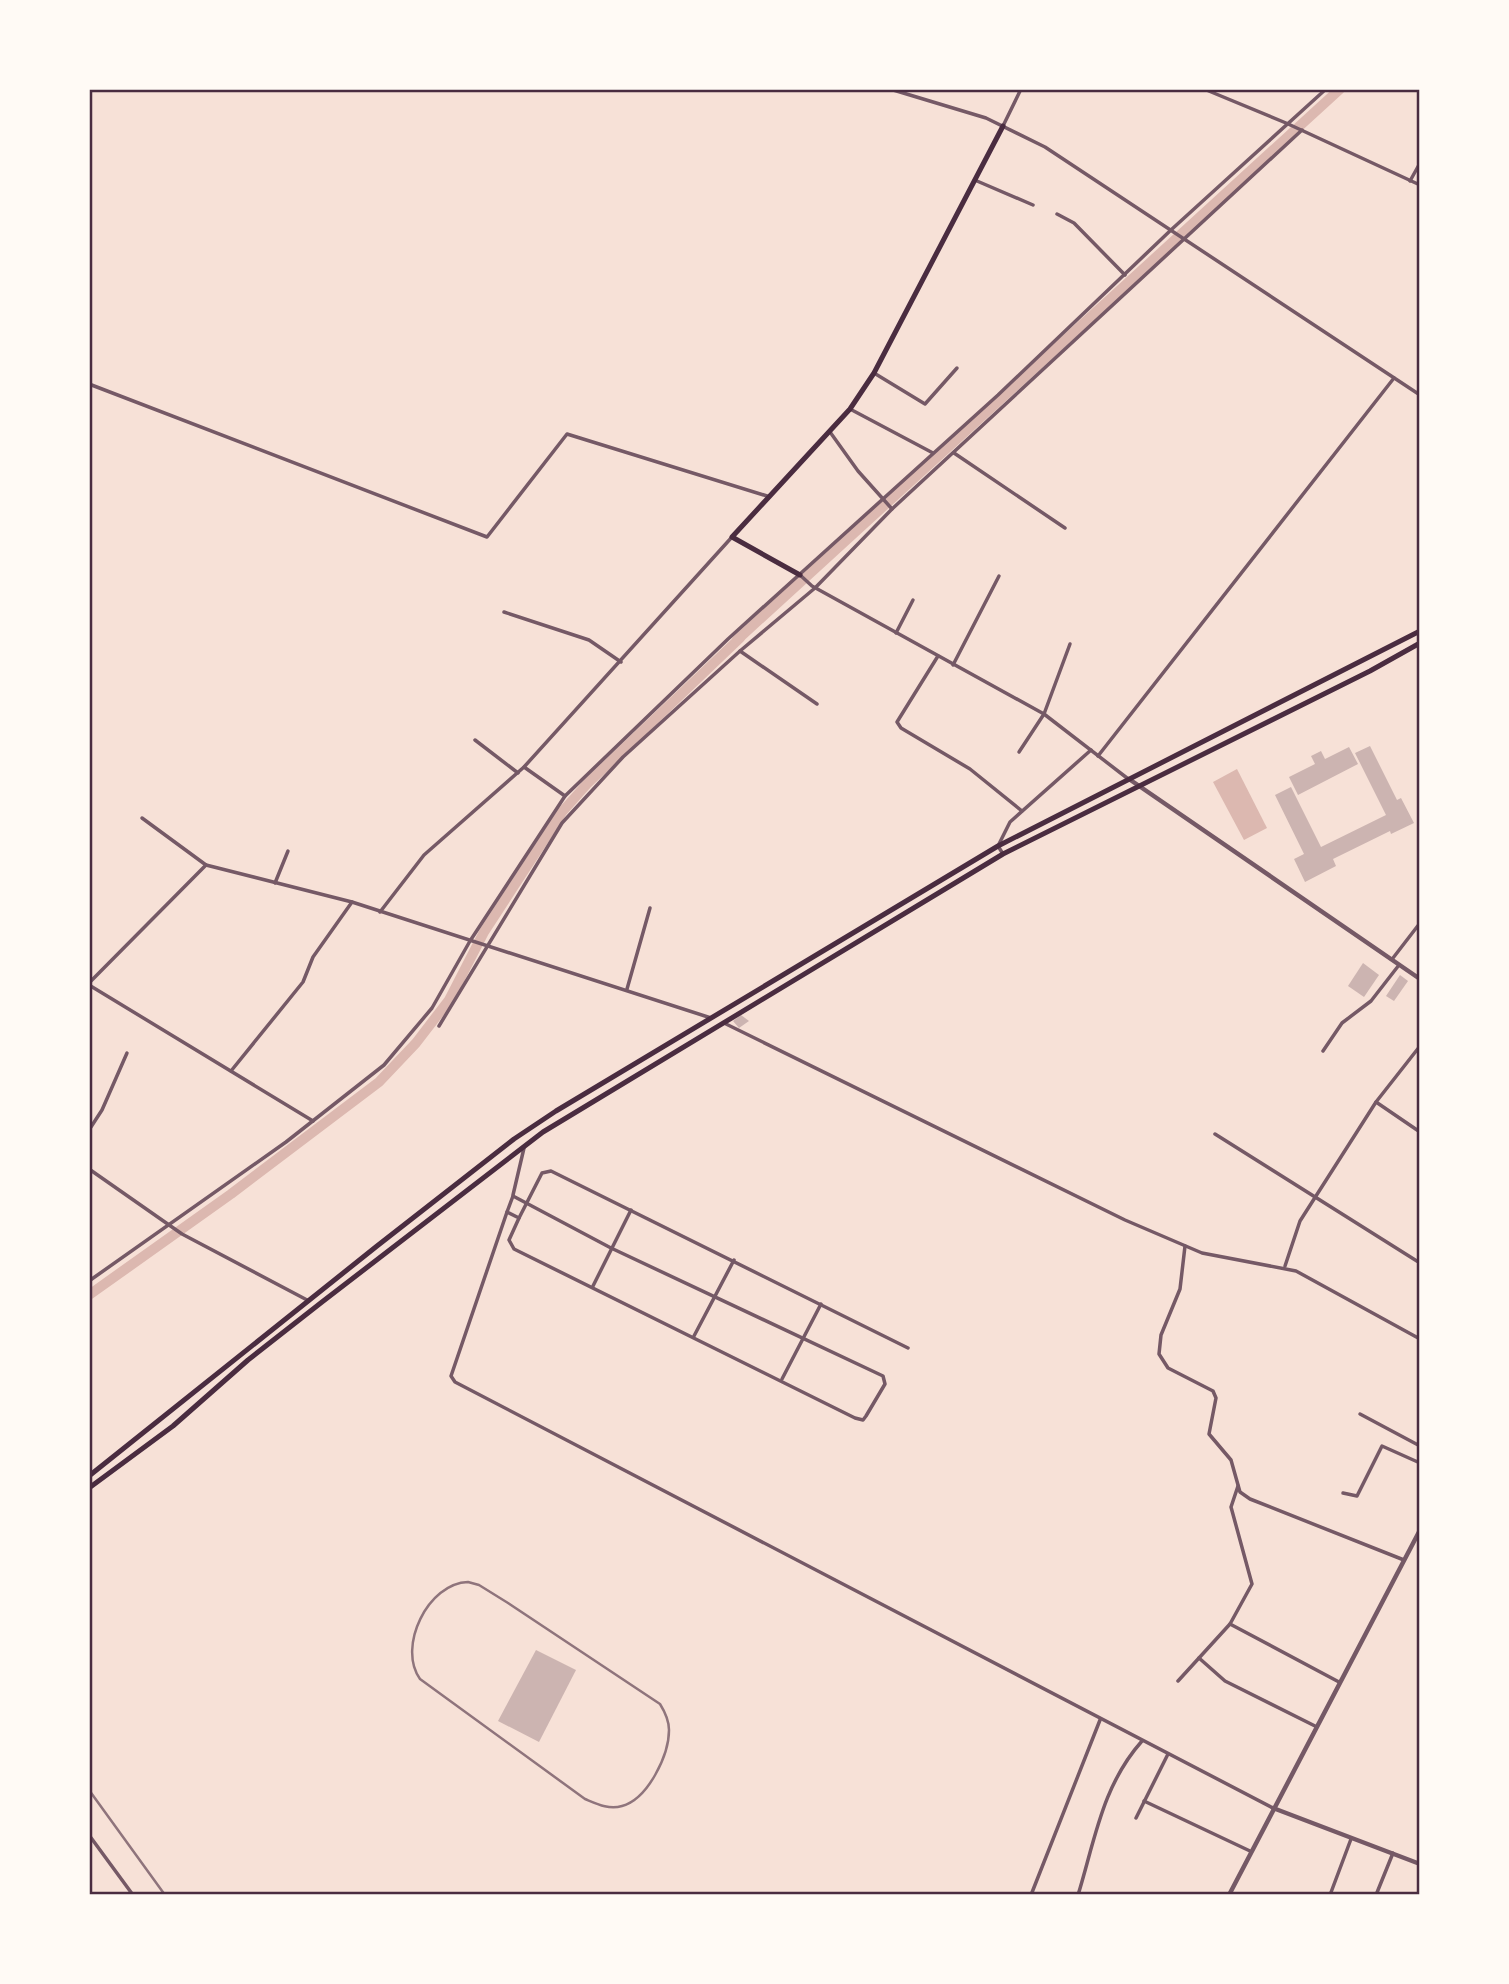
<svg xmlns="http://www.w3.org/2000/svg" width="1509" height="1984" viewBox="0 0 1509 1984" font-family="'Space Grotesk',sans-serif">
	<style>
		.water { fill: #dcb8b0 }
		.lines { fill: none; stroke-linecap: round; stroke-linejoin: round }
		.canal { stroke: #dcb8b0; stroke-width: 10 }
		.building { fill: #ccb4b1 }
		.minor { stroke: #755966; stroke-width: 3.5 }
		.tertiary { stroke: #755966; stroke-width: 4.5 }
		.secondary { stroke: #4a2c40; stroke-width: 5 }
		.rail { stroke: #8f747c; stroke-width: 2.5 }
		.neatline { fill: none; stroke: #4a2c40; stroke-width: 2.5 }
	</style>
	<rect width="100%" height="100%" fill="#f7e1d7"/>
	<path class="water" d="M 1237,769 L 1267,828 L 1244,840 L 1213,782 Z"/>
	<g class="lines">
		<g class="canal">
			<path d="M 737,640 L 1340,89"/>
			<path d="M 89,1295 L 231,1194 L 379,1082 L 416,1043 L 449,1000 L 484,932 L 562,812 L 587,784 L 740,638"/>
		</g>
	</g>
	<g class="building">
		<path d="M 1370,746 L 1397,800 L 1401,798 L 1414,823 L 1391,834 L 1390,831 L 1333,859 L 1336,866 L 1305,882 L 1294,859 L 1304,854 L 1275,795 L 1291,787 L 1321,847 L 1386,815 L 1355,753 Z"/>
		<path d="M 1349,747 L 1358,764 L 1298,795 L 1289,777 L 1315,764 L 1311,756 L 1321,751 L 1325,759 Z"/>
		<path d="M 1363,963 L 1379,975 L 1364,997 L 1348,986 Z"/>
		<path d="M 1400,975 L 1408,981 L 1394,1001 L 1386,996 Z"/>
		<path d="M 741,1015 L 749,1021 L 739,1028 L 733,1021 Z"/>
		<path d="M 536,1650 L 576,1670 L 539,1742 L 498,1721 Z"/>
	</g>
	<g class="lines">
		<g class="minor">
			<path d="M 890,89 L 986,118 L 1045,147 L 1420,395"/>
			<path d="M 1204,89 L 1286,123 L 1420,185"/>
			<path d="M 1003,126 L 1021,89"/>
			<path d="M 977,181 L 1033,205"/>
			<path d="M 1410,181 L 1420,163"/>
			<path d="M 1057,214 L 1074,223 L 1125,275"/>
			<path d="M 874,373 L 925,404 L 957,368"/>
			<path d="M 89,384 L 487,537 L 567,434 L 767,496"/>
			<path d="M 850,409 L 933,453"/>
			<path d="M 830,432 L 858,471 L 892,509"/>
			<path d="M 954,453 L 1065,528"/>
			<path d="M 800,575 L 812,586 L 1044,714 L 1127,778"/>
			<path d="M 504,612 L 589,640 L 621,662"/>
			<path d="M 896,633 L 913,600"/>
			<path d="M 740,651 L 817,704"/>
			<path d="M 938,656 L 897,722 L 901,728 L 970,769 L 1022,811"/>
			<path d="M 953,665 L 999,576"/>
			<path d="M 475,740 L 518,773"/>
			<path d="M 1019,752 L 1044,714 L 1070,644"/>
			<path d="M 1098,756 L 1394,378"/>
			<path d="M 524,767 L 565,796"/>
			<path d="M 142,818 L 206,865"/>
			<path d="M 1003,854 L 998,846 L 1010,822 L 1091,750"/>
			<path d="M 275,883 L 288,851"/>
			<path d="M 380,912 L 424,855 L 524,767 L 732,537"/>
			<path d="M 1393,958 L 1420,923"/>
			<path d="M 89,983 L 206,865 L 352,902 L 711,1018"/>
			<path d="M 89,985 L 313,1121"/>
			<path d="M 627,989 L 650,908"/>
			<path d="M 726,1024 L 1125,1220 L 1202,1253 L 1296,1271 L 1420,1339"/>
			<path d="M 439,1026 L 562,823 L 623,757 L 740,651 L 815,588 L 892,509 L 1302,130"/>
			<path d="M 1323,1051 L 1342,1023 L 1371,1001 L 1399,965"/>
			<path d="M 231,1071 L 303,982 L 313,957 L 352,902"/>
			<path d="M 1376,1102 L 1420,1132"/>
			<path d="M 89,1130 L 102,1110 L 127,1053"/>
			<path d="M 1215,1134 L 1420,1263"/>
			<path d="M 89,1169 L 182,1234 L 309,1301"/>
			<path d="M 513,1195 L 524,1148"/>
			<path d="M 513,1196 L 611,1248 L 883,1376 L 885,1384 L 866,1416 L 863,1420 L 855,1418 L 514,1249 L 509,1240 L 519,1218 L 507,1212 Z"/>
			<path d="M 507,1212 L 451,1376 L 455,1382 L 1273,1808"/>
			<path d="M 519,1218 L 542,1173 L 551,1171 L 908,1348"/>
			<path d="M 1185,1246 L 1180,1289 L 1161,1335 L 1159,1354 L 1168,1368 L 1213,1391 L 1216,1398 L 1209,1434 L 1231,1460 L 1240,1492 L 1250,1499 L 1404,1560"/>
			<path d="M 1285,1266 L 1300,1221 L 1376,1102 L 1420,1046"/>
			<path d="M 89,1281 L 286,1142 L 384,1065 L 432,1008 L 470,941 L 565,796 L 728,639 L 998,395 L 1172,229 L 1326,89"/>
			<path d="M 593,1286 L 631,1210"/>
			<path d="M 694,1336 L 734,1260"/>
			<path d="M 782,1379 L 821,1304"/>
			<path d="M 1360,1414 L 1420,1446"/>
			<path d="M 1343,1493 L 1357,1496 L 1382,1446 L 1420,1463"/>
			<path d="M 1230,1624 L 1339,1682"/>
			<path d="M 1199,1658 L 1225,1681 L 1315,1726"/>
			<path d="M 1178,1681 L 1230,1624 L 1252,1584 L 1231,1507 L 1238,1486"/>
			<path d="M 1144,1801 L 1250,1851"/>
			<path d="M 1136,1818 L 1168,1754"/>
			<path d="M 89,1835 L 133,1895"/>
			<path d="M 1031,1895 L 1100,1720"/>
			<path d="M 1078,1895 C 1095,1840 1102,1786 1142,1741"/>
			<path d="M 1330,1895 L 1351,1839"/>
			<path d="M 1376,1895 L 1393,1853"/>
		</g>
		<g class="tertiary">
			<path d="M 1129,779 L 1420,979"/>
			<path d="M 1273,1808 L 1420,1864"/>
			<path d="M 1229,1895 L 1420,1530"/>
		</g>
		<g class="secondary">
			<path d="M 800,575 L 732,537 L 850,409 L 874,373 L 1003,126"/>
			<path d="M 89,1476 L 377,1246 L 514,1139 L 556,1111 L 998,846 L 1420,631"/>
			<path d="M 89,1488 L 173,1426 L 248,1360 L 322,1302 L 543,1132 L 1003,854 L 1370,671 L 1420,643"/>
		</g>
		<g class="rail">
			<path d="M 468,1582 L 479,1585 L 508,1603 L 660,1704 C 665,1712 669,1720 669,1730 C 669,1755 648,1799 622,1806 C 609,1810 597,1804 585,1799 L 420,1679 C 397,1647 428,1583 468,1582 Z"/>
			<path d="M 89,1790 L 165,1895"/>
		</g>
	</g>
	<rect width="1509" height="1984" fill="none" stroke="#fffaf5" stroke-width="182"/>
	<rect x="91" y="91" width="1327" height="1802" class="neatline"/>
</svg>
